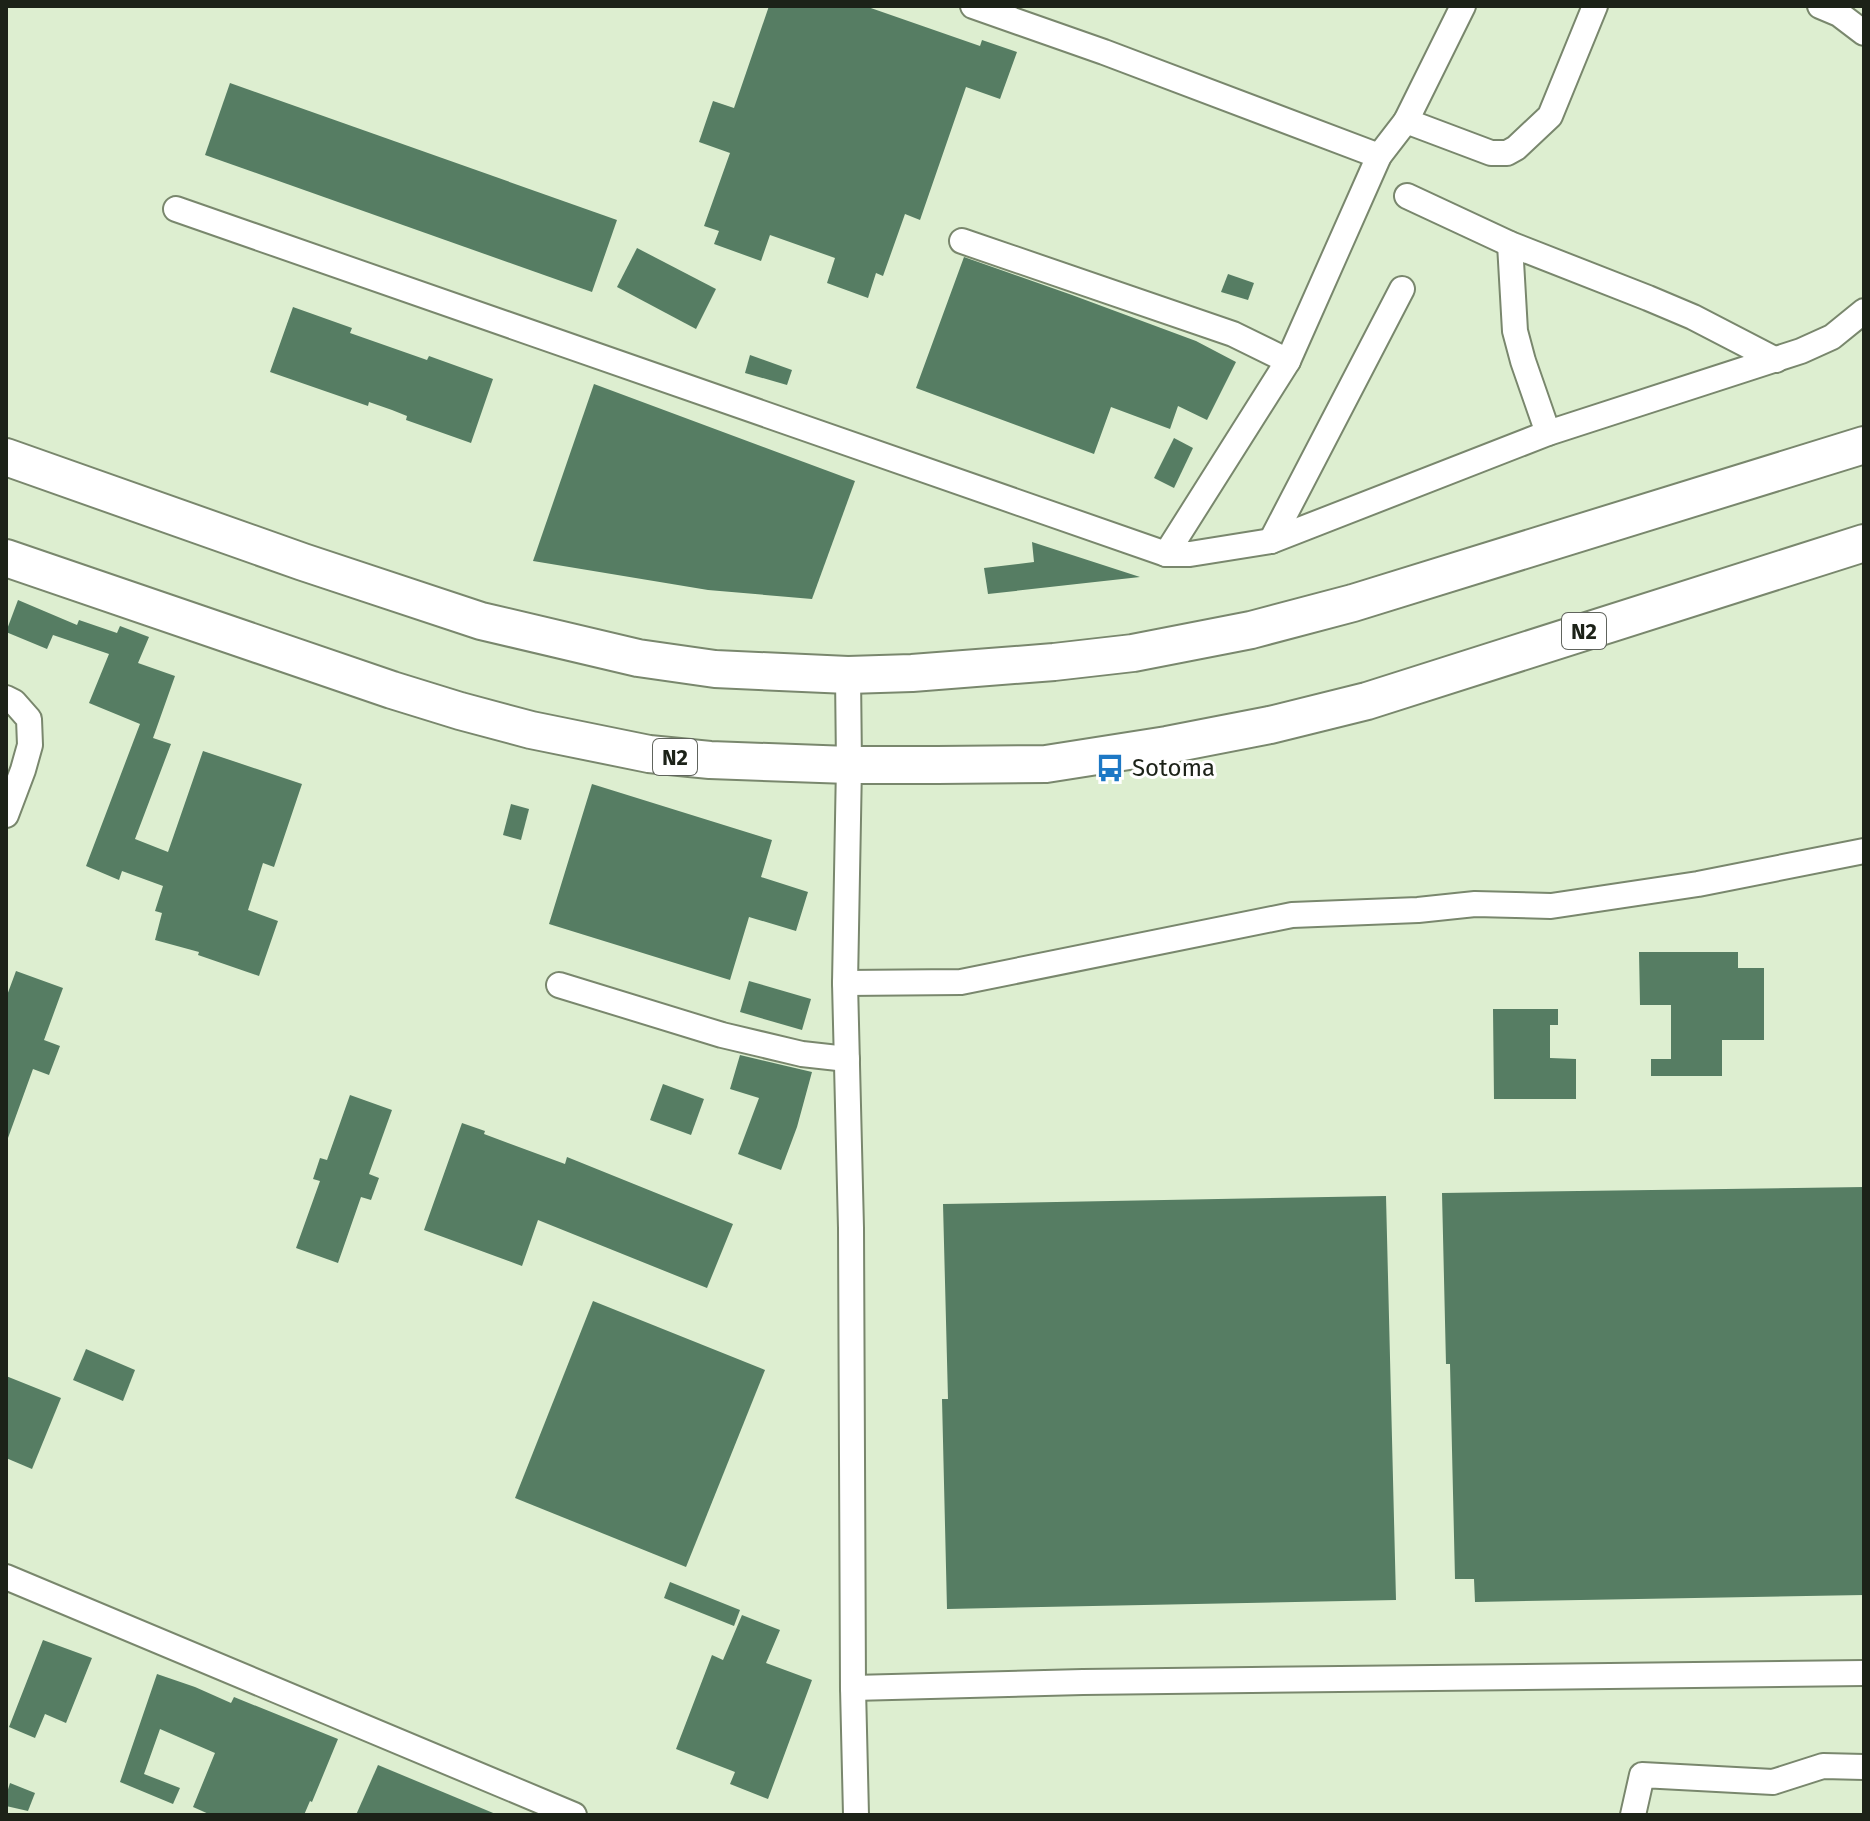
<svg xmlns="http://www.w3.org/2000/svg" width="1870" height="1821" viewBox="0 0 1870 1821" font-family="'Fira Sans',sans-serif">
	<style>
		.building { fill: #567d63 }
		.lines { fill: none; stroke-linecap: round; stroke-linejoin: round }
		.minor-casing { stroke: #79876d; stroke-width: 28 }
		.highway-casing { stroke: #79876d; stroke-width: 40 }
		.minor { stroke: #fff; stroke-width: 24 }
		.highway { stroke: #fff; stroke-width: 36 }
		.labels { text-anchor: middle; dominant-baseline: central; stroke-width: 6; stroke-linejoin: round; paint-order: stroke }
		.shield { fill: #fff; stroke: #60645d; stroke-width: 2 }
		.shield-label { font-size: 22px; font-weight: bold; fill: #1c2218 }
		.poi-label { font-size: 24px; fill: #1c2218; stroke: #fff; text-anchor: start }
	</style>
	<rect width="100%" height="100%" fill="#ddeed0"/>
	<g class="building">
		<path d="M 769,6 L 865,6 L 980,46 L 982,40 L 1017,52 L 1000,99 L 966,87 L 920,220 L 905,214 L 883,276 L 876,273 L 868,298 L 827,283 L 835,258 L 770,235 L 761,261 L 714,244 L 719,231 L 704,226 L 730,153 L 699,142 L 713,101 L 734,108 Z"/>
		<path d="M 230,83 L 617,220 L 592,292 L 205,155 Z"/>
		<path d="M 637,248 L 716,289 L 696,329 L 617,287 Z"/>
		<path d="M 964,257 L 1072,295 L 1196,341 L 1236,362 L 1207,420 L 1178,406 L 1170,429 L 1111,407 L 1094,454 L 916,388 Z"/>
		<path d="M 1228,274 L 1254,283 L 1248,300 L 1221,292 Z"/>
		<path d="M 293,307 L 352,328 L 350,333 L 427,360 L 429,356 L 493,379 L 471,443 L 406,420 L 407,416 L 392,410 L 369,402 L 368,406 L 270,372 Z"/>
		<path d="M 750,355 L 792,370 L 787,385 L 745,373 Z"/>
		<path d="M 594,384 L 855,481 L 812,599 L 708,590 L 533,561 Z"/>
		<path d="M 1174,438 L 1193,448 L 1174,488 L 1154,478 Z"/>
		<path d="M 1032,542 L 1140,577 L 988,594 L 984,568 L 1034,562 Z"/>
		<path d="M 18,600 L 77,625 L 79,620 L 117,633 L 120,626 L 149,637 L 138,663 L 175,676 L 153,738 L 171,744 L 135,839 L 168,852 L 203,751 L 302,784 L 274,867 L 263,863 L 248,910 L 278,921 L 259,976 L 198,955 L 199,952 L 155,940 L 162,913 L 155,911 L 163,886 L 122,871 L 119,880 L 86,866 L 140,724 L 89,703 L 109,654 L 53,635 L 47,649 L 6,632 Z"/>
		<path d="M 592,784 L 772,840 L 761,877 L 808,892 L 796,931 L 749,917 L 730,980 L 549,924 Z"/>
		<path d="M 511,804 L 529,809 L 521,840 L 503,835 Z"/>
		<path d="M 1639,952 L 1738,952 L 1738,968 L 1764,968 L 1764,1040 L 1722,1040 L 1722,1076 L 1651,1076 L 1651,1059 L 1671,1059 L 1671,1005 L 1640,1005 Z"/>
		<path d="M 16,971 L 63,988 L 44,1040 L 60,1046 L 49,1075 L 33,1069 L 8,1138 L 6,1137 L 6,998 Z"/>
		<path d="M 749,981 L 811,999 L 802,1030 L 740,1012 Z"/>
		<path d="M 1493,1009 L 1558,1009 L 1558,1025 L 1550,1025 L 1550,1058 L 1576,1059 L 1576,1099 L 1494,1099 Z"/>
		<path d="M 740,1055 L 812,1072 L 797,1127 L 781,1170 L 738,1154 L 759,1098 L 730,1089 Z"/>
		<path d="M 663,1084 L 704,1099 L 691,1135 L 650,1120 Z"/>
		<path d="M 350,1095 L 392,1110 L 369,1174 L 379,1178 L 371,1200 L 361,1197 L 338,1263 L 296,1248 L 320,1181 L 313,1179 L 320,1158 L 327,1160 Z"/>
		<path d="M 462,1123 L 485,1131 L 484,1134 L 565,1164 L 567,1157 L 733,1224 L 707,1288 L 538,1220 L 522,1266 L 424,1230 Z"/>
		<path d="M 1864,1187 L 1864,1595 L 1475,1602 L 1474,1579 L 1455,1579 L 1450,1364 L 1446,1364 L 1442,1193 Z"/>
		<path d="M 1386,1196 L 1396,1600 L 947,1609 L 942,1399 L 948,1399 L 943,1204 Z"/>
		<path d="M 593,1301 L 765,1370 L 686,1567 L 515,1498 Z"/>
		<path d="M 86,1349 L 135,1370 L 123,1401 L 73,1380 Z"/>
		<path d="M 6,1376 L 61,1398 L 32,1469 L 6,1458 Z"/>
		<path d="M 670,1582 L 740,1610 L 734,1626 L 664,1598 Z"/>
		<path d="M 742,1615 L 780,1630 L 766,1663 L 812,1680 L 768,1799 L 730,1784 L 735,1772 L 676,1749 L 712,1655 L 723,1660 Z"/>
		<path d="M 43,1640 L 92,1658 L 66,1723 L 45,1714 L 35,1738 L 9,1727 Z"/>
		<path d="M 157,1674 L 195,1687 L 231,1703 L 234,1697 L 338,1739 L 312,1802 L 310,1801 L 304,1815 L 211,1815 L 193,1807 L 215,1753 L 160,1729 L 144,1774 L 180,1788 L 173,1804 L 120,1782 Z"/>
		<path d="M 378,1765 L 498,1815 L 356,1815 Z"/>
		<path d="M 10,1783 L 35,1793 L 28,1811 L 6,1806 L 6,1796 Z"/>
	</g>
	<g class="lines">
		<defs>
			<g id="minor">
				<path d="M 973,6 L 1104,52 L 1379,156"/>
				<path d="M 1820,6 L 1839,14 L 1864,33"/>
				<path d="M 1406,121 L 1491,153 L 1507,153 L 1516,148 L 1550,116 L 1595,6"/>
				<path d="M 1407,196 L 1510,244 L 1648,298 L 1693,317 L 1776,360"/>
				<path d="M 176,209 L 1166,554 L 1190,554 L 1271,541 L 1548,433 L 1801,351 L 1832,337 L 1864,311"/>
				<path d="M 962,241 L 1233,334 L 1288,361"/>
				<path d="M 1510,244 L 1515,331 L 1523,361 L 1548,433"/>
				<path d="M 1271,541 L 1402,289"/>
				<path d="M 1166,554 L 1288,361 L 1379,156 L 1406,121 L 1463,6"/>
				<path d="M 848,675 L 849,765 L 845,983 L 851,1228 L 853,1688 L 856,1815"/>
				<path d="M 6,698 L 14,702 L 29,719 L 30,745 L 23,770 L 6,815"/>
				<path d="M 845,983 L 961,982 L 1292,915 L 1418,910 L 1475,904 L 1551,906 L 1698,884 L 1864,851"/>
				<path d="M 559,985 L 722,1035 L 802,1054 L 847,1059"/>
				<path d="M 6,1577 L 574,1815"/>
				<path d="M 853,1688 L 1083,1682 L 1864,1673"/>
				<path d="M 1633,1815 L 1642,1775 L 1773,1782 L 1823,1766 L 1864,1767"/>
			</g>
			<g id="highway">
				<path d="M 6,457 L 303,562 L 481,621 L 638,658 L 715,669 L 848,675 L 912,673 L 1054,662 L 1133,653 L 1251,630 L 1353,603 L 1864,445"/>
				<path d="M 6,558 L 392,690 L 460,711 L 531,730 L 649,754 L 710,760 L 849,765 L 937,765 L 1046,764 L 1167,745 L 1270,725 L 1367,701 L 1864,543"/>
			</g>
		</defs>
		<use href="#minor" class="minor-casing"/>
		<use href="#highway" class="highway-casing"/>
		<use href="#minor" class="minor"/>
		<use href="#highway" class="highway"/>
	</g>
	<defs>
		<symbol id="bus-bare" viewBox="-9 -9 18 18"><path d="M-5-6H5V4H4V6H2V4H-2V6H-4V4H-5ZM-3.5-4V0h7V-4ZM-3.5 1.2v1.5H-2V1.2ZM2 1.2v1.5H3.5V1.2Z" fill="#1d78c5" stroke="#fff" stroke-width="2.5" paint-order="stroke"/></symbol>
	</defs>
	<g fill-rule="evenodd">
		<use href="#bus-bare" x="1090" y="748" width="40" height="40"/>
	</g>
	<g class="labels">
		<g class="shield">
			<rect x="1562" y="613" width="44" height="36" rx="6"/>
			<rect x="653" y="739" width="44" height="36" rx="6"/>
		</g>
		<g class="shield-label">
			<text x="1584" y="631">N2</text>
			<text x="675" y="757">N2</text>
		</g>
		<g class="poi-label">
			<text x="1132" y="768">Sotoma</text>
		</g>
	</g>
	<rect width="1870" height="1821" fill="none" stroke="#1c2218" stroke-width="16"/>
</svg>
